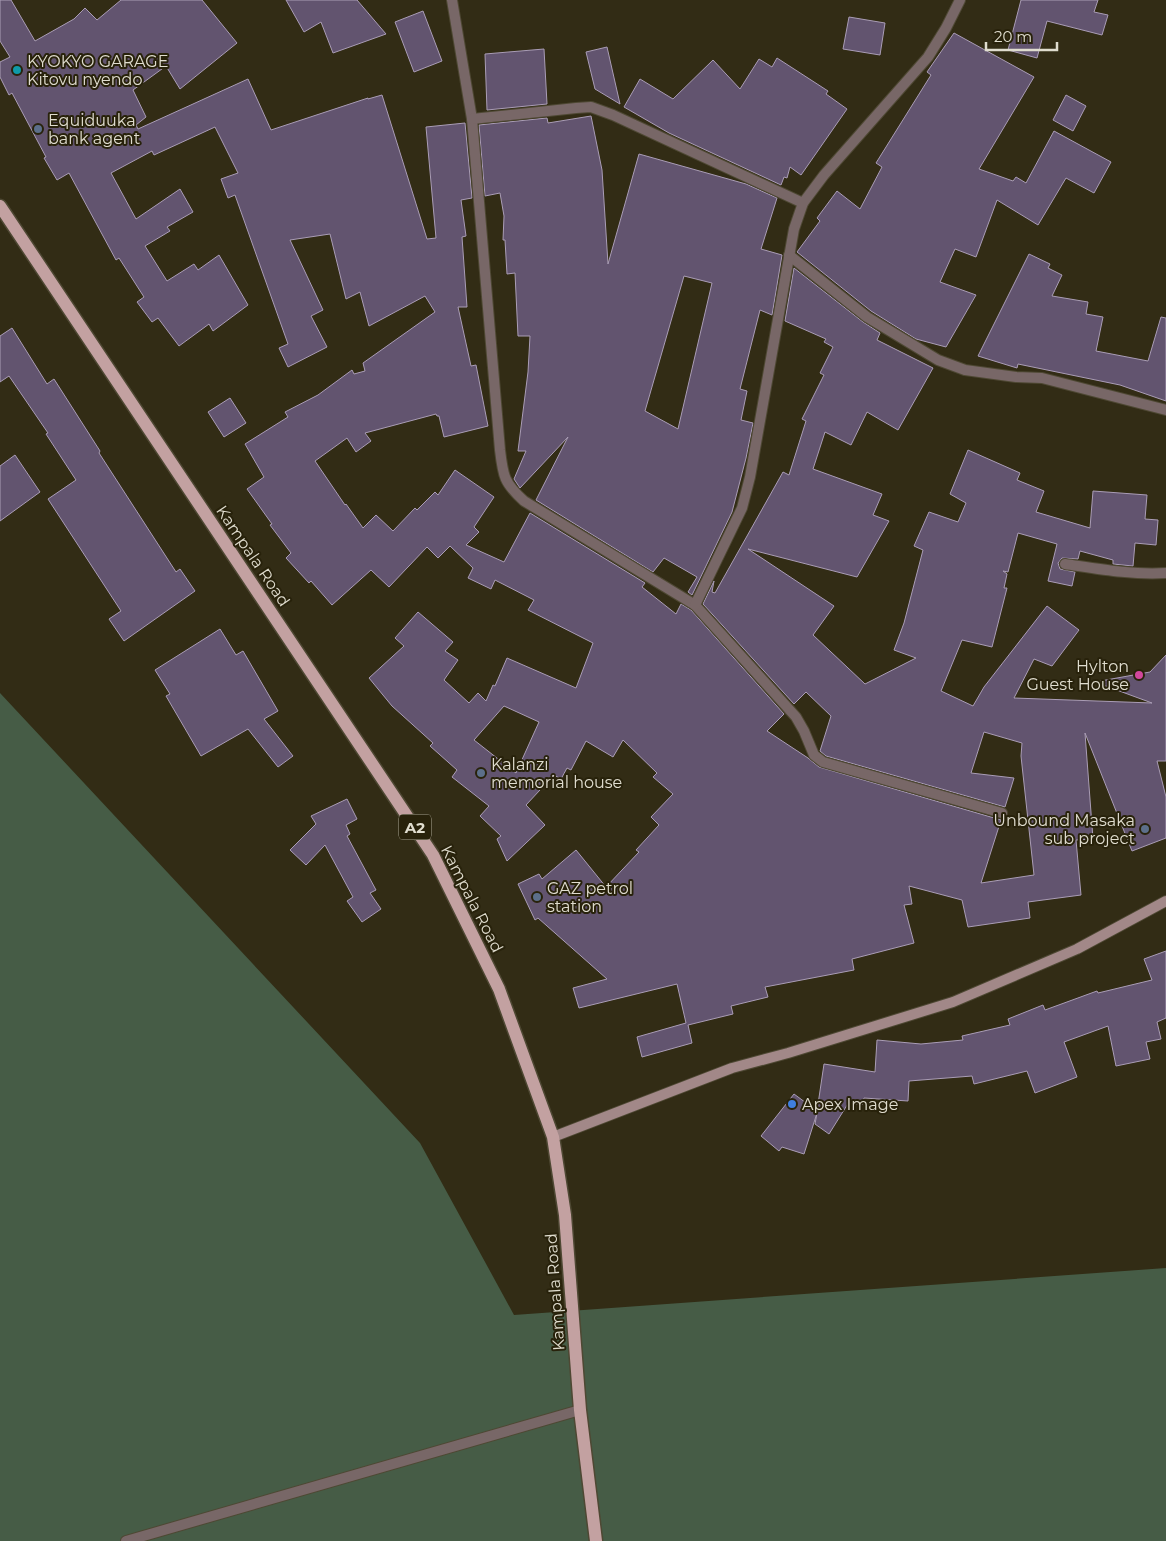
<svg xmlns="http://www.w3.org/2000/svg" width="1166" height="1541" viewBox="0 0 1166 1541" font-family="Montserrat,sans-serif">
	<style>
		.green { fill: #465c46 }
		.building { fill: #62546f; stroke: #aa9db6; fill-rule: evenodd }
		.lines { fill: none; stroke-linecap: round; stroke-linejoin: round }
		.street-casing { stroke: #4e4833; stroke-width: 12 }
		.secondary-casing { stroke: #4e4833; stroke-width: 12 }
		.primary-casing { stroke: #4e4833; stroke-width: 15 }
		.street { stroke: #786767; stroke-width: 10 }
		.secondary { stroke: #a28888; stroke-width: 10 }
		.primary { stroke: #c3a1a1; stroke-width: 12 }
		.culture-dot { fill: #0f9aa8; stroke: #28220b; stroke-width: 2 }
		.service-dot { fill: #5c6f8a; stroke: #28220b; stroke-width: 2 }
		.hotel-dot { fill: #d1479c; stroke: #28220b; stroke-width: 2 }
		.shop-dot { fill: #3f7fe0; stroke: #28220b; stroke-width: 2 }
		.labels { text-anchor: middle; dominant-baseline: central; stroke-width: 4; stroke-linejoin: round; paint-order: stroke }
		.shield { fill: #28220b; stroke: #a9a594; stroke-width: 1 }
		.shield-label { font-size: 15px; font-weight: bold; fill: #e0ddcf }
		.poi-label { font-size: 16px; fill: #e0ddcf; stroke: #28220b; text-anchor: start }
		.street-label { font-size: 16px; fill: #e0ddcf; stroke: #28220b }
	</style>
	<rect width="100%" height="100%" fill="#322c15"/>
	<path class="green" d="M 0,693 L 420,1143 L 514,1315 L 1166,1268 L 1166,1541 L 0,1541 Z"/>
	<g class="building">
		<path d="M 0,0 L 11,0 L 35,41 L 74,19 L 85,8 L 97,20 L 121,0 L 202,0 L 237,43 L 180,89 L 166,66 L 133,90 L 146,117 L 136,125 L 138,129 L 248,79 L 271,130 L 368,98 L 368,99 L 382,95 L 427,239 L 436,238 L 426,127 L 465,123 L 472,198 L 461,200 L 466,236 L 462,237 L 467,307 L 458,307 L 471,366 L 476,365 L 488,426 L 444,437 L 439,416 L 437,416 L 436,414 L 365,433 L 371,441 L 356,452 L 347,438 L 315,461 L 345,505 L 346,504 L 363,528 L 376,515 L 393,531 L 415,508 L 417,510 L 435,492 L 438,495 L 455,470 L 494,497 L 474,527 L 479,532 L 466,545 L 504,562 L 530,513 L 645,583 L 642,587 L 676,614 L 681,604 L 691,610 L 784,714 L 767,731 L 808,758 L 819,767 L 1001,820 L 981,883 L 1034,875 L 1021,756 L 1022,743 L 984,732 L 971,773 L 1014,778 L 1005,807 L 826,756 L 820,751 L 831,716 L 806,692 L 794,704 L 703,604 L 714,581 L 712,592 L 715,593 L 783,472 L 789,475 L 806,421 L 802,419 L 824,375 L 820,373 L 833,347 L 824,342 L 826,339 L 785,321 L 794,268 L 863,322 L 880,333 L 877,340 L 933,368 L 898,430 L 867,412 L 851,445 L 825,432 L 813,469 L 882,494 L 873,515 L 889,521 L 857,577 L 748,549 L 834,606 L 813,635 L 865,684 L 916,658 L 894,650 L 904,623 L 923,550 L 914,546 L 929,512 L 958,522 L 966,503 L 950,494 L 968,450 L 1020,473 L 1017,480 L 1044,491 L 1036,512 L 1090,528 L 1093,491 L 1147,495 L 1145,519 L 1158,520 L 1156,545 L 1135,543 L 1133,566 L 1113,564 L 1113,560 L 1080,551 L 1078,559 L 1062,558 L 1058,563 L 1060,569 L 1075,572 L 1072,586 L 1048,581 L 1057,544 L 1018,533 L 1008,572 L 1003,571 L 1007,574 L 1004,588 L 1007,588 L 992,647 L 962,640 L 941,691 L 973,706 L 984,687 L 1047,606 L 1079,630 L 1052,666 L 1034,659 L 1014,698 L 1152,703 L 1095,682 L 1150,672 L 1166,655 L 1166,761 L 1157,761 L 1166,797 L 1166,838 L 1132,851 L 1085,733 L 1093,839 L 1076,840 L 1081,895 L 1028,902 L 1030,918 L 968,927 L 962,900 L 909,886 L 912,904 L 904,905 L 914,943 L 852,959 L 854,970 L 765,987 L 768,997 L 731,1006 L 733,1014 L 688,1025 L 692,1043 L 642,1057 L 637,1037 L 686,1023 L 677,984 L 579,1008 L 573,988 L 607,979 L 538,918 L 535,920 L 518,884 L 539,874 L 542,879 L 576,850 L 606,887 L 639,852 L 636,850 L 659,825 L 651,817 L 673,794 L 653,777 L 657,773 L 623,740 L 613,757 L 586,741 L 571,770 L 567,768 L 561,779 L 554,775 L 526,805 L 545,825 L 507,861 L 497,839 L 501,836 L 480,816 L 489,806 L 452,777 L 457,770 L 430,746 L 433,743 L 392,706 L 369,678 L 404,646 L 395,638 L 418,612 L 453,642 L 445,651 L 458,660 L 444,680 L 469,703 L 478,693 L 486,701 L 493,685 L 495,686 L 507,658 L 576,688 L 593,643 L 528,610 L 534,600 L 495,580 L 491,589 L 468,578 L 473,568 L 450,546 L 438,558 L 427,547 L 389,587 L 371,570 L 332,605 L 311,581 L 309,583 L 286,558 L 291,553 L 270,525 L 272,524 L 247,489 L 264,477 L 245,444 L 288,417 L 285,412 L 318,395 L 352,370 L 354,374 L 365,371 L 363,363 L 435,312 L 425,296 L 369,326 L 360,292 L 346,299 L 330,234 L 290,240 L 323,310 L 311,316 L 327,347 L 288,367 L 279,348 L 288,344 L 235,195 L 228,198 L 221,179 L 238,173 L 215,127 L 154,155 L 152,151 L 111,173 L 136,219 L 180,189 L 193,212 L 167,227 L 170,231 L 145,246 L 167,281 L 194,264 L 198,270 L 219,255 L 248,305 L 213,331 L 209,324 L 179,346 L 158,318 L 152,322 L 137,302 L 144,297 L 119,258 L 116,260 L 69,173 L 57,180 L 44,158 L 46,157 L 12,93 L 9,95 L 0,77 L 0,62 L 10,57 L 0,41 ZM 504,706 L 539,722 L 516,773 L 474,740 Z"/>
		<path d="M 286,0 L 357,0 L 386,34 L 333,53 L 321,22 L 304,32 Z"/>
		<path d="M 1021,0 L 1098,0 L 1094,12 L 1108,15 L 1102,35 L 1047,21 L 1037,58 L 1008,50 Z"/>
		<path d="M 423,11 L 442,61 L 414,72 L 395,22 Z"/>
		<path d="M 849,17 L 885,23 L 880,55 L 843,49 Z"/>
		<path d="M 954,33 L 1034,77 L 979,169 L 1013,181 L 1016,177 L 1026,183 L 1054,131 L 1111,162 L 1094,193 L 1066,178 L 1038,225 L 997,200 L 976,257 L 955,249 L 940,282 L 976,295 L 946,347 L 916,339 L 871,311 L 797,252 L 820,221 L 817,218 L 837,191 L 860,209 L 882,167 L 876,163 L 931,75 L 927,72 Z"/>
		<path d="M 607,47 L 620,104 L 595,89 L 586,52 Z"/>
		<path d="M 544,49 L 547,104 L 487,110 L 485,54 Z"/>
		<path d="M 777,58 L 828,91 L 826,94 L 847,109 L 801,175 L 790,167 L 787,178 L 784,177 L 781,185 L 669,133 L 624,107 L 640,79 L 673,99 L 713,60 L 740,89 L 759,59 L 772,67 Z"/>
		<path d="M 1066,95 L 1086,106 L 1073,131 L 1053,120 Z"/>
		<path d="M 591,116 L 602,170 L 608,264 L 639,154 L 746,184 L 777,198 L 761,249 L 782,255 L 772,315 L 760,310 L 740,389 L 747,391 L 741,420 L 753,423 L 746,458 L 732,512 L 692,595 L 688,592 L 697,577 L 664,558 L 653,572 L 536,500 L 568,437 L 520,488 L 514,479 L 526,451 L 518,451 L 528,372 L 530,336 L 518,336 L 515,273 L 507,274 L 505,240 L 503,240 L 504,216 L 500,193 L 485,196 L 479,125 L 547,118 L 548,123 ZM 684,276 L 712,283 L 678,429 L 645,411 Z"/>
		<path d="M 1029,254 L 1050,264 L 1048,268 L 1062,275 L 1052,296 L 1088,302 L 1086,314 L 1103,317 L 1096,351 L 1148,361 L 1161,317 L 1166,318 L 1166,401 L 1120,385 L 1018,364 L 1017,368 L 978,356 Z"/>
		<path d="M 12,328 L 47,384 L 54,379 L 100,451 L 99,453 L 176,572 L 180,569 L 195,591 L 124,641 L 109,619 L 121,611 L 48,499 L 76,480 L 46,434 L 48,433 L 9,376 L 0,382 L 0,336 Z"/>
		<path d="M 230,398 L 246,423 L 224,437 L 208,412 Z"/>
		<path d="M 15,455 L 40,492 L 0,521 L 0,466 Z"/>
		<path d="M 220,629 L 236,655 L 243,651 L 278,711 L 264,719 L 293,756 L 278,767 L 248,729 L 201,756 L 166,696 L 170,694 L 155,670 Z"/>
		<path d="M 347,799 L 357,819 L 346,825 L 350,834 L 347,836 L 376,890 L 370,893 L 381,909 L 362,922 L 347,901 L 353,897 L 325,845 L 306,865 L 290,850 L 316,824 L 311,816 Z"/>
		<path d="M 1166,951 L 1166,1018 L 1157,1022 L 1161,1039 L 1146,1042 L 1150,1059 L 1116,1066 L 1108,1026 L 1064,1042 L 1077,1077 L 1035,1093 L 1027,1071 L 974,1084 L 972,1076 L 909,1081 L 908,1101 L 864,1098 L 862,1105 L 849,1102 L 829,1134 L 815,1124 L 817,1113 L 804,1154 L 782,1147 L 779,1151 L 761,1136 L 794,1094 L 817,1111 L 824,1064 L 875,1072 L 877,1040 L 921,1044 L 963,1040 L 962,1036 L 1010,1025 L 1008,1019 L 1043,1005 L 1045,1010 L 1097,991 L 1098,993 L 1152,980 L 1144,959 Z"/>
	</g>
	<g class="lines">
		<defs>
			<g id="street">
				<path d="M 452,0 L 472,119 L 500,450 C 503,476 504,483 524,501 L 695,605 L 796,717 L 804,731 L 814,755 L 823,762 L 1002,813"/>
				<path d="M 472,119 L 576,108 L 591,107 L 613,115 L 803,203"/>
				<path d="M 789,255 L 867,317 L 938,360 L 965,370 L 1016,377 L 1042,378 L 1166,410"/>
				<path d="M 1065,564 C 1099,569 1131,575 1166,573"/>
				<path d="M 695,605 L 742,508 L 750,477 L 794,229 L 803,203 L 824,175 L 928,57 L 946,28 L 960,0"/>
				<path d="M 126,1541 L 580,1410"/>
			</g>
			<path id="secondary" d="M 553,1137 L 732,1068 L 788,1053 L 953,1002 L 1077,949 L 1166,901"/>
			<path id="primary" d="M 0,206 L 433,855 L 499,989 L 553,1137 L 565,1215 L 580,1410 L 596,1541"/>
		</defs>
		<use href="#street" class="street-casing"/>
		<use href="#secondary" class="secondary-casing"/>
		<use href="#primary" class="primary-casing"/>
		<use href="#street" class="street"/>
		<use href="#secondary" class="secondary"/>
		<use href="#primary" class="primary"/>
	</g>
	<circle class="culture-dot" cx="17" cy="70" r="5"/>
	<g class="service-dot">
		<circle cx="38" cy="129" r="5"/>
		<circle cx="481" cy="773" r="5"/>
		<circle cx="1145" cy="829" r="5"/>
		<circle cx="537" cy="897" r="5"/>
	</g>
	<circle class="hotel-dot" cx="1139" cy="675" r="5"/>
	<circle class="shop-dot" cx="792" cy="1104" r="5"/>
	<g class="labels">
		<rect class="shield" x="399" y="814.5" width="32" height="25" rx="4"/>
		<g class="shield-label">
			<text x="415" y="827">A2</text>
		</g>
		<g class="poi-label">
			<text x="27" y="61">KYOKYO GARAGE<tspan x="27" dy="18">Kitovu nyendo</tspan></text>
			<text x="48" y="120">Equiduuka<tspan x="48" dy="18">bank agent</tspan></text>
			<text x="1129" y="666" text-anchor="end">Hylton<tspan x="1129" dy="18">Guest House</tspan></text>
			<text x="491" y="764">Kalanzi<tspan x="491" dy="18">memorial house</tspan></text>
			<text x="1135" y="820" text-anchor="end">Unbound Masaka<tspan x="1135" dy="18">sub project</tspan></text>
			<text x="547" y="888">GAZ petrol<tspan x="547" dy="18">station</tspan></text>
			<text x="802" y="1104">Apex Image</text>
		</g>
		<g class="street-label">
			<text transform="translate(253 556) rotate(56)">Kampala Road</text>
			<text transform="translate(472 899) rotate(63)">Kampala Road</text>
			<text transform="translate(555 1292) rotate(-94)">Kampala Road</text>
		</g>
	</g>
	<path d="M986 42v8h71v-8" fill="none" stroke="#e0ddcf" stroke-width="2.5"/>
	<text x="994" y="42" font-size="15" fill="#e0ddcf" stroke="#28220b" stroke-width="4" paint-order="stroke">20 m</text>
</svg>
